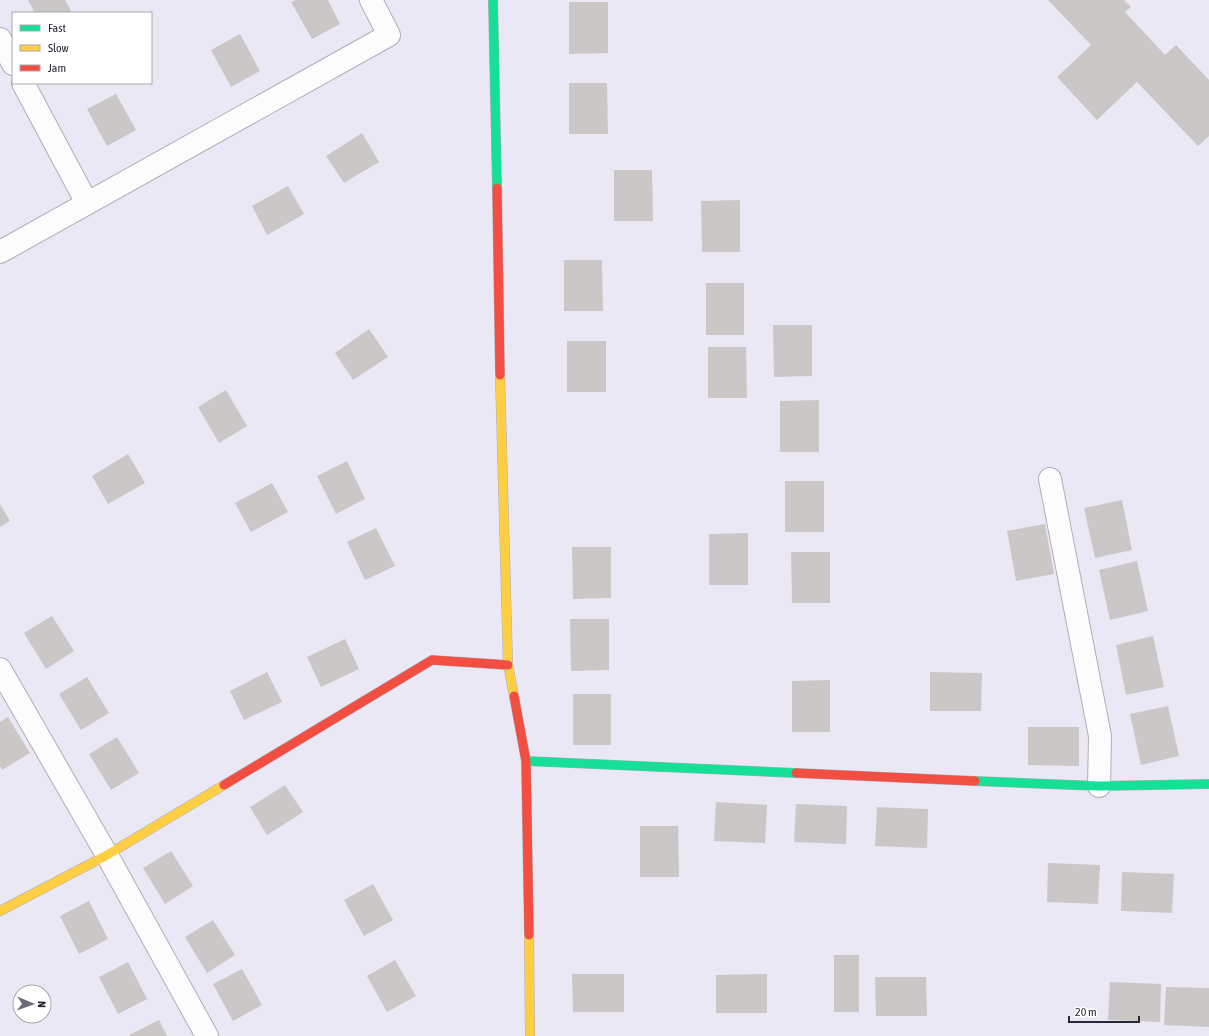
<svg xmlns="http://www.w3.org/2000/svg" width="1209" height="1036" viewBox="0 0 1209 1036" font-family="'Asap Condensed',sans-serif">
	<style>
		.building { fill: #ccc7c7 }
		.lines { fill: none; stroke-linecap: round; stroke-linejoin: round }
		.street-casing { stroke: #afaeba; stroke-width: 24 }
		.fast-casing { stroke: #afaeba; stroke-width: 10 }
		.slow-casing { stroke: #afaeba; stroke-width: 10 }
		.jam-casing { stroke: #afaeba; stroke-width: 10 }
		.street { stroke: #fcfcfd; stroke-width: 22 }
		.fast { stroke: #16e098; stroke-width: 9 }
		.slow { stroke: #ffcf43; stroke-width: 9 }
		.jam { stroke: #f24e42; stroke-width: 9 }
	</style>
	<rect width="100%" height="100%" fill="#e9e8f4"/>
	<g class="building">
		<path d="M 28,0 L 65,0 L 72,13 L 35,13 Z"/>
		<path d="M 296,0 L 328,0 L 340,24 L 312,39 L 291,2 Z"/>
		<path d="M 1048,0 L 1124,0 L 1131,7 L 1125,12 L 1165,55 L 1176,45 L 1209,80 L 1209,136 L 1198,146 L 1137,82 L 1097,120 L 1057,77 L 1091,45 Z"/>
		<path d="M 569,2 L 608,2 L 608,53 L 569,54 Z"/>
		<path d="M 240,34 L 260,71 L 231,87 L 211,50 Z"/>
		<path d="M 569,83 L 607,83 L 608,134 L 569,134 Z"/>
		<path d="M 116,94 L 136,130 L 107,146 L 87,109 Z"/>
		<path d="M 362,133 L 379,162 L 344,183 L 326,156 Z"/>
		<path d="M 614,170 L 652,170 L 653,221 L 614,221 Z"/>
		<path d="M 288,186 L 304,214 L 267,235 L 252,206 Z"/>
		<path d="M 740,200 L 740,252 L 702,252 L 701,201 Z"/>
		<path d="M 564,260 L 602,260 L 603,311 L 564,311 Z"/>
		<rect x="706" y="283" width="38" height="52"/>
		<path d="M 773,325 L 812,325 L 812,376 L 774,377 Z"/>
		<path d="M 369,329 L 388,357 L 353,380 L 335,353 Z"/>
		<rect x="567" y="341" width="39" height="51"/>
		<path d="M 708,347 L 746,347 L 747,398 L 708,398 Z"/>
		<path d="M 226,390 L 247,426 L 219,443 L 198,407 Z"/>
		<path d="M 819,400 L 819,452 L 780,452 L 780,401 Z"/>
		<path d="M 128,454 L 145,483 L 108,504 L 92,476 Z"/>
		<path d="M 347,461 L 365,499 L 336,514 L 317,476 Z"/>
		<rect x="785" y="481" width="39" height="51"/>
		<path d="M 272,483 L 288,512 L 251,532 L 235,503 Z"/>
		<path d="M 1122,500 L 1132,550 L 1095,558 L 1084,508 Z"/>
		<path d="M 0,504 L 10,521 L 0,527 Z"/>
		<path d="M 1045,524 L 1054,574 L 1016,581 L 1007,531 Z"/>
		<path d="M 376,528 L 395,566 L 365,580 L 347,542 Z"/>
		<path d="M 748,533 L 748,585 L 709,585 L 709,534 Z"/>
		<path d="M 572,547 L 611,547 L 611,598 L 573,599 Z"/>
		<path d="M 791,552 L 830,552 L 830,603 L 792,603 Z"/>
		<path d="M 1137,561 L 1148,611 L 1110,620 L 1099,570 Z"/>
		<path d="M 52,616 L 74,651 L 46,669 L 24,633 Z"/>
		<path d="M 570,619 L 609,619 L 609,670 L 571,671 Z"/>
		<path d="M 1153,636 L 1164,687 L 1126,695 L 1116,645 Z"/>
		<path d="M 345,639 L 359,669 L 321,687 L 307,657 Z"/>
		<path d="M 267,672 L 282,702 L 244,720 L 230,691 Z"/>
		<path d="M 930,672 L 982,673 L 981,711 L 930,711 Z"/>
		<path d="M 87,677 L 109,713 L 81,730 L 59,694 Z"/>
		<path d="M 830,680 L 830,732 L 792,732 L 792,681 Z"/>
		<rect x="573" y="694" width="38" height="51"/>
		<path d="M 1168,706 L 1179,756 L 1141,765 L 1130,714 Z"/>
		<path d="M 8,717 L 30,753 L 2,770 L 0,766 L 0,722 Z"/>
		<path d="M 1028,727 L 1079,727 L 1079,766 L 1028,765 Z"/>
		<path d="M 117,737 L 139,773 L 111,790 L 89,754 Z"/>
		<path d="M 285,785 L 303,812 L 267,835 L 250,807 Z"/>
		<path d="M 716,802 L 767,805 L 765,843 L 714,841 Z"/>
		<path d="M 796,804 L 847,806 L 846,844 L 794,842 Z"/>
		<path d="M 877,807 L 928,809 L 927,848 L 875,846 Z"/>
		<path d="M 640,826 L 678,826 L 679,877 L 640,877 Z"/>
		<path d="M 171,851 L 193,886 L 165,904 L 143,868 Z"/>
		<path d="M 1048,863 L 1100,865 L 1098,904 L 1047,902 Z"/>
		<path d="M 1122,872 L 1174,874 L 1172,913 L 1121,911 Z"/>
		<path d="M 373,884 L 393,920 L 364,936 L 344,900 Z"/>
		<path d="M 89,901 L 108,939 L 79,954 L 60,916 Z"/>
		<path d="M 213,920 L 235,955 L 207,973 L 185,937 Z"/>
		<rect x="834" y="955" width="25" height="57"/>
		<path d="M 395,960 L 416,996 L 387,1012 L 367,976 Z"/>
		<path d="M 128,962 L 147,999 L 118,1014 L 99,977 Z"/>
		<path d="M 242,969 L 262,1005 L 233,1021 L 213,984 Z"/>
		<path d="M 572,974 L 624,974 L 624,1012 L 573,1012 Z"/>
		<path d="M 767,974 L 767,1013 L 716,1013 L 716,975 Z"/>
		<path d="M 875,977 L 926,977 L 927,1016 L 876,1016 Z"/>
		<path d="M 1110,982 L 1161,984 L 1160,1022 L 1108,1020 Z"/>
		<path d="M 1166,987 L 1209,988 L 1209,1027 L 1164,1025 Z"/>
		<path d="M 159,1020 L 167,1036 L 130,1036 L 129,1035 Z"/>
	</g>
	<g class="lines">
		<defs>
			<g id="street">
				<path d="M 0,39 L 13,64"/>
				<path d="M 23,83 L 87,203"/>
				<path d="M 0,252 L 389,35 L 371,0"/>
				<path d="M 1050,479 L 1100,736 L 1099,786"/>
				<path d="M 0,669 L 107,855 L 207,1036"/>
			</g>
			<g id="fast">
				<path d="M 493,0 L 497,188"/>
				<path d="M 526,761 L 796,773"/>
				<path d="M 975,781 L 1099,786 L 1209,784"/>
			</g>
			<g id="slow">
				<path d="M 500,375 L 508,665 L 514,696"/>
				<path d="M 0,911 L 107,855 L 224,785"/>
				<path d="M 529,935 L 530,1036"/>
			</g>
			<g id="jam">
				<path d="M 497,188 L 500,375"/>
				<path d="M 514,696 L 526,761 L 529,935"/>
				<path d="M 796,773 L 975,781"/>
				<path d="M 224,785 L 432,660 L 508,665"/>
			</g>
		</defs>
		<use href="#street" class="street-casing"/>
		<use href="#fast" class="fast-casing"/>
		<use href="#slow" class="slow-casing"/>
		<use href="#jam" class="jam-casing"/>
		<use href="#street" class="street"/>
		<use href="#fast" class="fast"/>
		<use href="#slow" class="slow"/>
		<use href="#jam" class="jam"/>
	</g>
	<rect x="12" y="12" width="140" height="72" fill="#ffffff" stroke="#a9a9ae"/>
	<rect x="20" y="25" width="20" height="6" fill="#16e098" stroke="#a9a9ae"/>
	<text x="48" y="32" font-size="12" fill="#282735">Fast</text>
	<rect x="20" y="45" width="20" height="6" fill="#ffcf43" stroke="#a9a9ae"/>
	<text x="48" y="52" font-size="12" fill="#282735">Slow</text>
	<rect x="20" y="65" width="20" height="6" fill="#f24e42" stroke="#a9a9ae"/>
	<text x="48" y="72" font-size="12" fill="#282735">Jam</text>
	<g transform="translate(32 1004) rotate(92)"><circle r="19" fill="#ffffff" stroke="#a9a9ae"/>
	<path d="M0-3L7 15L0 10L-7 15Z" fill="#6c6b78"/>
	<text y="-6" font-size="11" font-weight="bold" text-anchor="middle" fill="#282735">N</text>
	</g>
	<path d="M1069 1016v6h70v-6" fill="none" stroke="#282735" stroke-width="2"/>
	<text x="1075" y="1016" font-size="12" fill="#282735" stroke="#ffffff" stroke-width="3" paint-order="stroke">20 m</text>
</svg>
